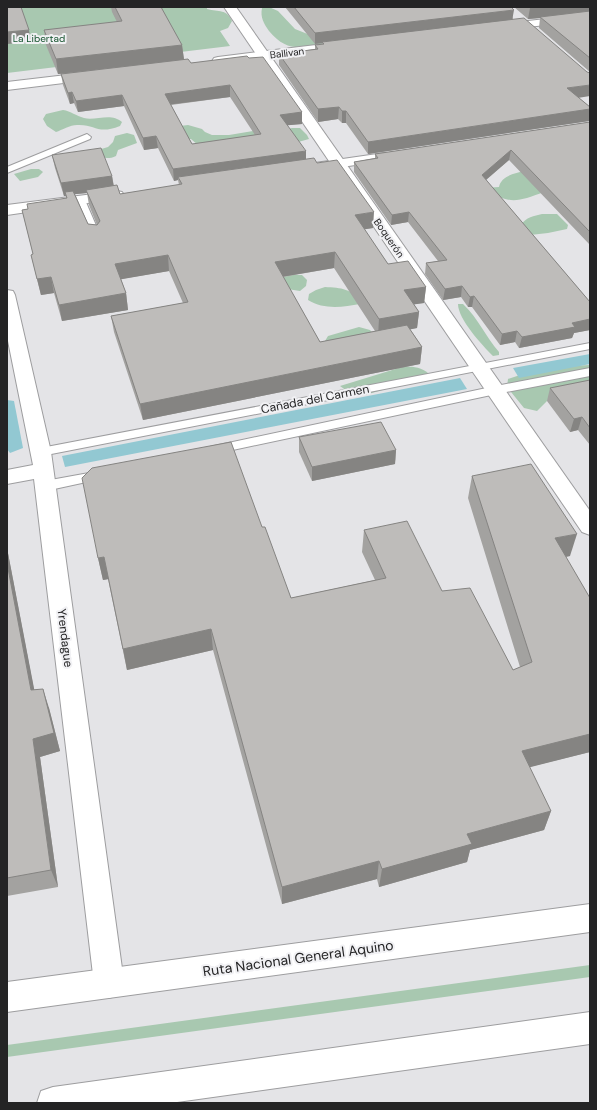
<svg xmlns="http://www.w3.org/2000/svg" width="597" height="1110" viewBox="0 0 597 1110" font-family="'DM Sans',sans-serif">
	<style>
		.green { fill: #a8c8b0 }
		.water { fill: #92c8d2 }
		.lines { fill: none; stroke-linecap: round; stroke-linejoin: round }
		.lane-casing { stroke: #9d9d9f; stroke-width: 2 }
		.street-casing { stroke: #9d9d9f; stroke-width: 2 }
		.secondary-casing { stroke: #9d9d9f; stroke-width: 2 }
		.highway-casing { stroke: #9d9d9f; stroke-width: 2 }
		.lane { fill: #fff; fill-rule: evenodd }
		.street { fill: #fff; fill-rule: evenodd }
		.secondary { fill: #fff; fill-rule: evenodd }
		.highway { fill: #fff; fill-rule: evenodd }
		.wall { fill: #a3a2a0; fill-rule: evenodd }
		.shaded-wall { fill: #858482 }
		.building { fill: #bebcba; stroke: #858482; fill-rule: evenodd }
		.labels { text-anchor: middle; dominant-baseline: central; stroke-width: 4; stroke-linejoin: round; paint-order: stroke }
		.far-park-label { font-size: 10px; fill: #14522d; stroke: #f1f1f4 }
		.far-street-label { font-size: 10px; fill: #242425; stroke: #f1f1f4 }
		.street-label { font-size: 12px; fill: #242425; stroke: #f1f1f4 }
		.near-street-label { font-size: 14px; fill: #242425; stroke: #f1f1f4 }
	</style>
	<rect width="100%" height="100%" fill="#e4e4e7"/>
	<g class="green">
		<path d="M 7,7 L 207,7 L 207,9 C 219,12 227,9 232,21 L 228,28 L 220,31 L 230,46 L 7,73 Z"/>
		<path d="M 269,7 L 278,11 L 295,29 L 330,43 C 303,47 288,54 269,31 C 264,24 260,17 262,8 Z"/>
		<path d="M 63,110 C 71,111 76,116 84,118 C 96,121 111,112 122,122 L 120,126 C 97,135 96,124 77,125 C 70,125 62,130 56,132 L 47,126 L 43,119 L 46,114 Z"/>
		<path d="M 188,125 L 202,129 L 205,132 L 212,135 L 229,135 L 253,131 L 265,135 L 199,146 L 191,139 L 183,139 L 180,126 Z"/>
		<path d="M 292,128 L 300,128 L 307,135 L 309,139 L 291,144 L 285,130 Z"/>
		<path d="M 127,133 L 134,135 L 137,143 L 118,150 L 116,156 C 106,161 97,156 88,153 L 108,147 L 113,142 L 115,136 Z"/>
		<path d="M 31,169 L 39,169 L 43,172 L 38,177 L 20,181 L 14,174 Z"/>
		<path d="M 525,171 L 544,192 C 517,202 509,205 484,188 L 499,187 C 501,176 515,173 525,171 Z"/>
		<path d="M 542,214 L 557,214 L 568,225 L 567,229 L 548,233 L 530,235 L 521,225 C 526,217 534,216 542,214 Z"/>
		<path d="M 293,275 L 302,275 L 307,280 L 306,286 L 300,291 L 281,288 L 283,277 Z"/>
		<path d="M 325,287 C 341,288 353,288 360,304 C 343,307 324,310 308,300 L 309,294 L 316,290 Z"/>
		<path d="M 458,304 L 463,304 C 478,318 486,337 499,352 L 499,355 L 493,356 C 482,345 458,319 458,304 Z"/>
		<path d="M 359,327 L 370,330 L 375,336 L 316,344 L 325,341 L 328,336 Z"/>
		<path d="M 590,365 L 590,385 L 547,401 L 537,411 L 524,408 L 507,387 L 508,379 C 534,370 562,366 590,365 Z"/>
		<path d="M 402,367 C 414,366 423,367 431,376 L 365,395 L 347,391 L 340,386 Z"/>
		<path d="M 590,965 L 590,977 L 7,1057 L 7,1045 Z"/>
	</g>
	<g class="water">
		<path d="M 590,354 L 590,364 L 519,378 L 513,368 Z"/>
		<path d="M 460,378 L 467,389 L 65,467 L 62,456 Z"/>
		<path d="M 7,400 L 14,401 L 23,448 L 10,453 L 7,449 Z"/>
	</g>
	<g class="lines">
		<defs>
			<g id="lane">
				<path d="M 87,134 L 91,137 L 90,139 L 7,173 L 7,167 Z"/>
				<path d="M 80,197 L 85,200 L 101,237 L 100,239 L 92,239 L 91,237 L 75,200 Z"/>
				<path d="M 590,343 L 590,349 L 41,456 L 37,455 L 35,452 L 37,449 L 41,448 Z"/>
				<path d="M 590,368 L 590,376 L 496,394 L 214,454 L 210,453 L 208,450 L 210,447 L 214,446 L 496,386 Z"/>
				<path d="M 100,471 L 105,472 L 106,475 L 105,478 L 45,491 L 40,489 L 38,486 L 40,483 L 45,481 Z"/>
			</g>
			<g id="street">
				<path d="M 590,14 L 590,20 L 502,30 L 498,29 L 496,27 L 498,25 L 502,24 Z"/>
				<path d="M 341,42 L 345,43 L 347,46 L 345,49 L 218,65 L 214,64 L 212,61 L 214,58 L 218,57 Z"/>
				<path d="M 92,72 L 96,73 L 98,76 L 96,79 L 7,90 L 7,82 Z"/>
				<path d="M 384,153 L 389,154 L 391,157 L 389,160 L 315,171 L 310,170 L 308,167 L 310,164 L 315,163 Z"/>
				<path d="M 117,191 L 122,192 L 124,195 L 122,198 L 7,215 L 7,205 Z"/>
				<path d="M 7,290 L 13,291 L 15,295 L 51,452 L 124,983 L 120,994 L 109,998 L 98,994 L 94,983 L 34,479 L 7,484 L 7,470 L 33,465 L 7,336 Z"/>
			</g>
			<path id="secondary" d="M 224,7 L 236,7 L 590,511 L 590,535 L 582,532 Z"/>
			<g id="highway">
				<path d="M 590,904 L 590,932 L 7,1012 L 7,982 Z"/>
				<path d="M 590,1012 L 590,1044 L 170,1103 L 37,1103 L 41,1091 L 53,1087 Z"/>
			</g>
		</defs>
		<use href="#lane" class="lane-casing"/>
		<use href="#street" class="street-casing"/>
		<use href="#secondary" class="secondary-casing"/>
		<use href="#highway" class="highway-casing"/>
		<use href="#lane" class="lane"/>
		<use href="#street" class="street"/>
		<use href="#secondary" class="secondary"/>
		<use href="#highway" class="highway"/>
	</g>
	<g class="wall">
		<path d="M 111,7 L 161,7 L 182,45 L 184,59 L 191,63 L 249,58 L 302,112 L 302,124 L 287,125 L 306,159 L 317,163 L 373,228 L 364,229 L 388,264 L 426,287 L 424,303 L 414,304 L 419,312 L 417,328 L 410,329 L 422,347 L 420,364 L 143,420 L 114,332 L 111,316 L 183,303 L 169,271 L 121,279 L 126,293 L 128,310 L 62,321 L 54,293 L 41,295 L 31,255 L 33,254 L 22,210 L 28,209 L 66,198 L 66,196 L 64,196 L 55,168 L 52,155 L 112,176 L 114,186 L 120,194 L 179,185 L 178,180 L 174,181 L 158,148 L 144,150 L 124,106 L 78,112 L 74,103 L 70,104 L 63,85 L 61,74 L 58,74 L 46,45 L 44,30 L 117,22 L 112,12 ZM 230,97 L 255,135 L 192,144 L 171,105 ZM 87,193 L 89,205 L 97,225 L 88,224 L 75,194 ZM 334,268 L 375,331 L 320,342 L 283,277 Z"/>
		<path d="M 285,7 L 511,7 L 513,20 L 579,98 L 590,107 L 590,117 L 589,121 L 368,154 L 346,123 L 342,123 L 338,119 L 318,122 L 279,65 L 279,54 L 315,49 L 315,45 L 322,44 L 322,43 L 315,44 Z"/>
		<path d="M 514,7 L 590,7 L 590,72 L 539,28 L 540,18 L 528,19 Z"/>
		<path d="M 590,122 L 590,245 L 509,160 L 486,180 L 590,302 L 590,330 L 574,333 L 572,338 L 519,348 L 515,342 L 500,345 L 472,307 L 468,307 L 461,297 L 443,300 L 425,274 L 426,263 L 438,261 L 408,222 L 391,225 L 354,172 L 354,162 L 375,158 L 375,154 Z"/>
		<path d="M 590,380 L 590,445 L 578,430 L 570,432 L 547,401 L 550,388 Z"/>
		<path d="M 299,437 L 396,450 L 395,464 L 312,481 L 299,452 Z"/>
		<path d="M 472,476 L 570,556 L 565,557 L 590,598 L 590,752 L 529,767 L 551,811 L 544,830 L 470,850 L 467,862 L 379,887 L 377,879 L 282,904 L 213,650 L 127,670 L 108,579 L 103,580 L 98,558 L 262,527 L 291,598 L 375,580 L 362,552 L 364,530 L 442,591 L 513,670 L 520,667 L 468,498 Z"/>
		<path d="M 7,548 L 34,690 L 49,708 L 60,751 L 40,757 L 58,887 L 7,896 Z"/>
	</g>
	<g class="shaded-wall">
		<path d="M 544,7 L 590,7 L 590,13 L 540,17 L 540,18 L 528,19 L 530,8 Z"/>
		<path d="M 514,10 L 512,21 L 322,42 L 322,43 L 315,44 L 315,33 Z"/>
		<path d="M 29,30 L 31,42 L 7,44 L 7,32 Z"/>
		<path d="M 182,45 L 184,60 L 58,74 L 56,59 Z"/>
		<path d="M 230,85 L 230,97 L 166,105 L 165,94 Z"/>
		<path d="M 590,85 L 590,96 L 565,100 L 567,88 Z"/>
		<path d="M 72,92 L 74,103 L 70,104 L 68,93 Z"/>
		<path d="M 122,95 L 124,106 L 78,112 L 76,101 Z"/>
		<path d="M 339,107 L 338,119 L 318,122 L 318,109 Z"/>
		<path d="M 590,109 L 590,117 L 589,121 L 368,154 L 368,142 Z"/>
		<rect x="342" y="111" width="4" height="12"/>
		<path d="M 302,112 L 302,124 L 280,126 L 280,115 Z"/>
		<path d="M 156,136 L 158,148 L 144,150 L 143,138 Z"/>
		<path d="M 511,150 L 509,160 L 480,185 L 482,175 Z"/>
		<path d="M 306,151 L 306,163 L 178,177 L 178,180 L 174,181 L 173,169 Z"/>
		<path d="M 112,176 L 114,189 L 86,190 L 87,193 L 66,195 L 65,192 L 66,196 L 64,196 L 61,183 Z"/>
		<path d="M 374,212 L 373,228 L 354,231 L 355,215 Z"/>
		<path d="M 409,212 L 408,222 L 391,225 L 392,215 Z"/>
		<path d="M 335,252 L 334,268 L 275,278 L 275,262 Z"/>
		<path d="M 168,255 L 169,271 L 117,280 L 115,264 Z"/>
		<path d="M 51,277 L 54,293 L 41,295 L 37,279 Z"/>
		<path d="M 462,286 L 461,297 L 443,300 L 445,289 Z"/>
		<path d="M 426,287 L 424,303 L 403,306 L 404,290 Z"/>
		<path d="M 126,293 L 128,310 L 62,321 L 59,305 Z"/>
		<path d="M 474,296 L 472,307 L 468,307 L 470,297 Z"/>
		<path d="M 419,312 L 417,328 L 378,336 L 379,319 Z"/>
		<path d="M 590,319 L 590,330 L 574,333 L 572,338 L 519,348 L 522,337 L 572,323 Z"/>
		<path d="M 517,331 L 515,342 L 500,345 L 502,334 Z"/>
		<path d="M 422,347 L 420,364 L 143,420 L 140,404 Z"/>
		<path d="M 582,417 L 578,430 L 570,432 L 574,419 Z"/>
		<path d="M 396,450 L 395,464 L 312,481 L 312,467 Z"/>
		<path d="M 577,534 L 570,556 L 548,560 L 555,538 Z"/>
		<path d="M 7,548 L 38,709 L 31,690 L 7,563 Z"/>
		<path d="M 104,557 L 109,579 L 103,580 L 98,558 Z"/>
		<path d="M 211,629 L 213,650 L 127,670 L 123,649 Z"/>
		<path d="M 43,689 L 49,708 L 60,751 L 40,757 L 58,887 L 51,870 L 33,739 Z"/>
		<path d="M 590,734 L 590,752 L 515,771 L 522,751 Z"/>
		<path d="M 551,811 L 544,830 L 470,850 L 467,862 L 379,887 L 382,869 L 467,834 Z"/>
		<path d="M 379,861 L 377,879 L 282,904 L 282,887 Z"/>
	</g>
	<g class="building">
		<path d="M 7,7 L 21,7 L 29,30 L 7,32 Z"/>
		<path d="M 115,7 L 161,7 L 182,45 L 56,59 L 44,30 L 122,21 Z"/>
		<path d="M 294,7 L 511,7 L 514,10 L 315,33 Z"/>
		<path d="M 529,7 L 544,7 L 530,8 Z"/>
		<path d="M 590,11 L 590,58 L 540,17 Z"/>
		<path d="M 524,18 L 587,72 L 590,73 L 590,85 L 567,88 L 590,107 L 590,109 L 368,142 L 346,111 L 342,111 L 339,107 L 318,109 L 279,54 L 318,49 L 315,45 L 324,44 L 322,42 Z"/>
		<path d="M 247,56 L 249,58 L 263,57 L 302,112 L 280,115 L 306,151 L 173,169 L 156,136 L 143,138 L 122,95 L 76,101 L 72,92 L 68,93 L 61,74 L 188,59 L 191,63 ZM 230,85 L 261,134 L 192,144 L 165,94 Z"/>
		<path d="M 590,122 L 590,232 L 511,150 L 482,175 L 590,302 L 590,319 L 572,323 L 575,327 L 522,337 L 517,331 L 502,334 L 474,296 L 470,297 L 462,286 L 445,289 L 426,263 L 447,260 L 409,212 L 392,215 L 354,162 L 378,158 L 375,154 Z"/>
		<path d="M 101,148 L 112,176 L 61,183 L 52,155 Z"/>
		<path d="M 314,158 L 317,163 L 337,160 L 374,212 L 355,215 L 388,264 L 408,261 L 426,287 L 404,290 L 419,312 L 379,319 L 335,252 L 275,262 L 320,342 L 407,325 L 422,347 L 140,404 L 111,316 L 188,302 L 168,255 L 115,264 L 126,293 L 59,305 L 51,277 L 37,279 L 31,255 L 33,254 L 22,210 L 28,209 L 27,204 L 67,198 L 65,192 L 73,191 L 88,224 L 97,225 L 100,221 L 86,190 L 117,185 L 120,194 L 182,184 L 178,177 Z"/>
		<path d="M 590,380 L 590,428 L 582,417 L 574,419 L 550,388 Z"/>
		<path d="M 381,422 L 396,450 L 312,467 L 299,437 Z"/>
		<path d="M 231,442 L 262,527 L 265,527 L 291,598 L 386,578 L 364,530 L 407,521 L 442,591 L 470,588 L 513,670 L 532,662 L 472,476 L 531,464 L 577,534 L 555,538 L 590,598 L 590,734 L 522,751 L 551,811 L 467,834 L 472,844 L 382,869 L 379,861 L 282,887 L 211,629 L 123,649 L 104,557 L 98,558 L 82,478 L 92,468 Z"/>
		<path d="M 7,563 L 31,690 L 43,689 L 54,733 L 33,739 L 51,870 L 7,878 Z"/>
	</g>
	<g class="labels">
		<g class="far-park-label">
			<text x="39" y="38">La Libertad</text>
		</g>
		<g class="far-street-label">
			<text transform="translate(287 53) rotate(-7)">Ballivan</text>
			<text transform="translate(389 238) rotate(55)">Boquerón</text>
		</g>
		<g class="street-label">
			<text transform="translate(315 399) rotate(-11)">Cañada del Carmen</text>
			<text transform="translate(65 638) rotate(83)">Yrendague</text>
		</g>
		<g class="near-street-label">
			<text transform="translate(298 958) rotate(-8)">Ruta Nacional General Aquino</text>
		</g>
	</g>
	<rect width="597" height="1110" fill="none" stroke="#242425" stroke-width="16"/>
</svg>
